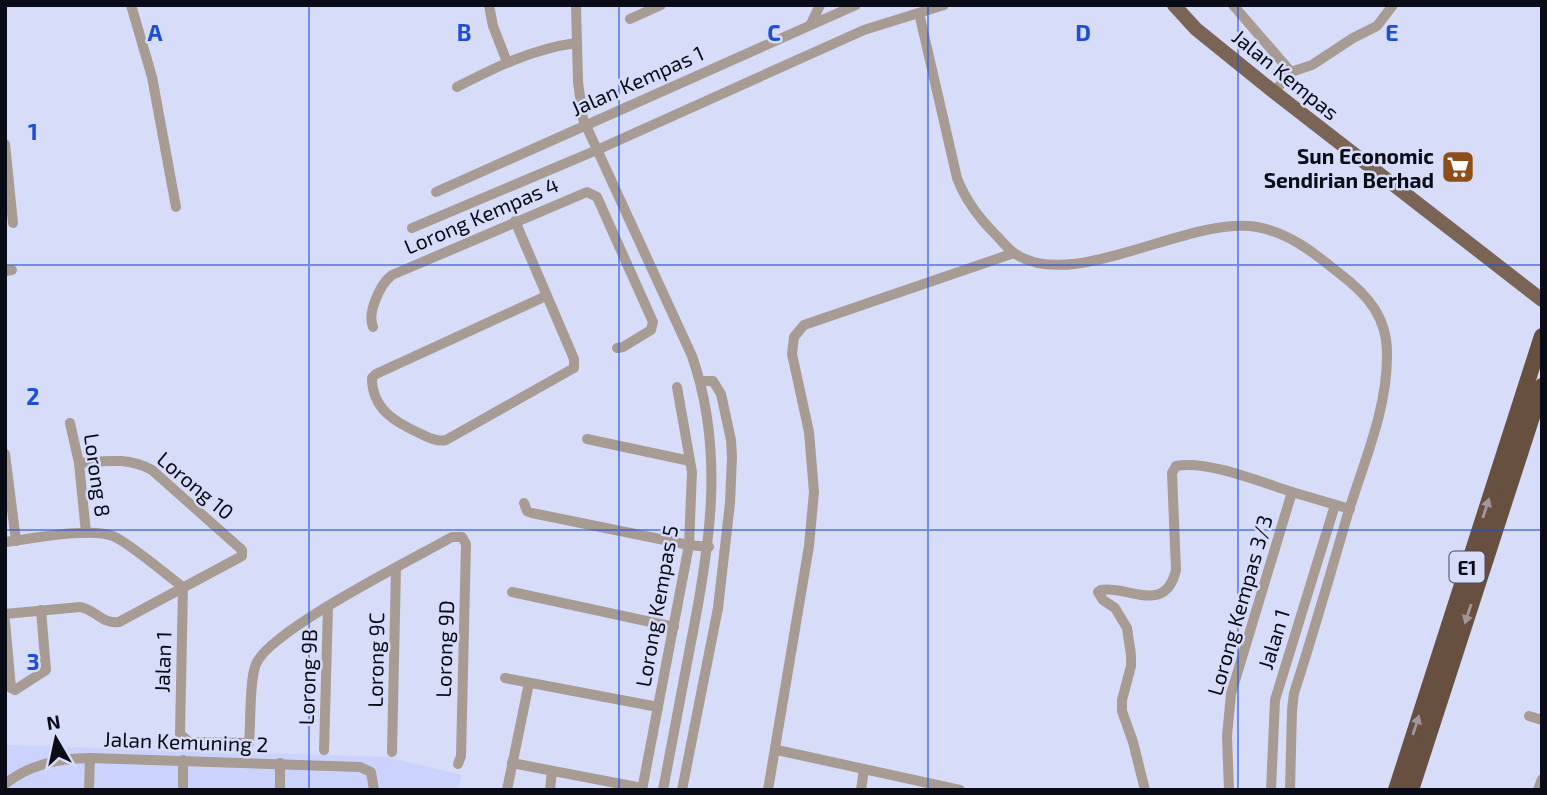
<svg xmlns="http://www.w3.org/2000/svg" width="1547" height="795" viewBox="0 0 1547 795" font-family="'Exo 2',sans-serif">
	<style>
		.built { fill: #cbd3fd }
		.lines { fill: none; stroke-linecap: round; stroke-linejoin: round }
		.minor { stroke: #a89b93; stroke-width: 10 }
		.major { stroke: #796456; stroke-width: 14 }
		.highway { stroke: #685040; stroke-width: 16 }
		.oneway { fill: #a0969c }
		.grid { fill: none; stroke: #1d4ed8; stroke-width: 2; stroke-opacity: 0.55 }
		.labels { text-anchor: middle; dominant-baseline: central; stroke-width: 5; stroke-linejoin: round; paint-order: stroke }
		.shield { fill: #d7dcf9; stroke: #474a5b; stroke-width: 2 }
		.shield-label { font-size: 19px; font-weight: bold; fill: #090b17 }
		.street-label { font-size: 21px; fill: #090b17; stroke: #d7dcf9 }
		.poi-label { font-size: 21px; font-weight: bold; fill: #090b17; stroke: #d7dcf9; text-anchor: end }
		.grid-label { font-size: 23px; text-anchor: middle; font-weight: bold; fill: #1d4ed8; stroke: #d7dcf9; stroke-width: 5; stroke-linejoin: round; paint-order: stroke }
	</style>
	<rect width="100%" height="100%" fill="#d7dcf9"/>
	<path class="built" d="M 5,745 L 387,757 L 462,775 L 458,790 L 5,790 Z"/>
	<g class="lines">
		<g class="minor">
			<path d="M 131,5 L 152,77 L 176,207"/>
			<path d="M 489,5 L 493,26 L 507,62"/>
			<path d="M 576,5 L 578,82 L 583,119 L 692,356 C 725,451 710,546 691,642 C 682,691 672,741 663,790"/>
			<path d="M 1233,5 L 1291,72"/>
			<path d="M 919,13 L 957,178 C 965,199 979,218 995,234 C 1001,240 1007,248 1014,253 C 1073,294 1188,215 1257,227 C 1290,233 1314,253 1339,273 C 1368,295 1388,318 1387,356 C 1387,409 1365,459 1349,510 C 1331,571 1314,632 1294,693 L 1292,710 L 1290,790"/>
			<path d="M 630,19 L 661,5"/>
			<path d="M 811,24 L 820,5"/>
			<path d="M 457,87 C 496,67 532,49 576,43"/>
			<path d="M 1274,92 L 1291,72 L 1312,65 L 1353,38 L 1377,26 L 1393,5"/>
			<path d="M 5,144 L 13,223"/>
			<path d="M 436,192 L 856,5"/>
			<path d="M 515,221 L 574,359 L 574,368 L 446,440 C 436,442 428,437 419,433 C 395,422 372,409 372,378 L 376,374 L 546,296"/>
			<path d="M 412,228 L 597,150 L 864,30 L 944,5"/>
			<path d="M 5,271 L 12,270"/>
			<path d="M 373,327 C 367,313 380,284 392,275 L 587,192 L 597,197 L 653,322 L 651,330 L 623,347 L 617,348"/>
			<path d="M 70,423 L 79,463 L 86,533"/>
			<path d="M 587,439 L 690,461"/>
			<path d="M 5,454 L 16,541"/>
			<path d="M 524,503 L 527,511 L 532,513 L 689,545 L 709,547"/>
			<path d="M 5,542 C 31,539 90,527 113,536 C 131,544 165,574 183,587"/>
			<path d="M 183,587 L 180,734 L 189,742 L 249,743 C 251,723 249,681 256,664 C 270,630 415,558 452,537 L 462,537 L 466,544 L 461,756 L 458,764"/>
			<path d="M 512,592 L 674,627"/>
			<path d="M 5,614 L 80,607 C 95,609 103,625 119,622 L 242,556 L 242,550 L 152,470 C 128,457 106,461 79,463"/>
			<path d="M 5,621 L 11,688 L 15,690 L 46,670 L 41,610"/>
			<path d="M 505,678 L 658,707"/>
			<path d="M 1529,716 L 1542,720"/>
			<path d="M 324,750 L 328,606"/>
			<path d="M 777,750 L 960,790"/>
			<path d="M 392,752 L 396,568"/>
			<path d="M 512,763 L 642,788"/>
			<path d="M 5,784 C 30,764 59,758 90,758 L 360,767 L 371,772 L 374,790"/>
			<path d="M 89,790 L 90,758"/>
			<path d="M 183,790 L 183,760"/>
			<path d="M 280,790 L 280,763"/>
			<path d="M 507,790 L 529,683"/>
			<path d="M 550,790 L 552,771"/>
			<path d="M 642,790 L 689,545 L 692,472 L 677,387"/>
			<path d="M 682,790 L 718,608 L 730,503 L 732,457 L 731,440 L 721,394 L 713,381 L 700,381"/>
			<path d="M 768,790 L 809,546 L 814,492 L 809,432 L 792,354 L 794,337 L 804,325 L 1014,253"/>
			<path d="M 861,790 L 864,769"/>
			<path d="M 1145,790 L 1133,742 L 1122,711 L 1122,700 L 1131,666 L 1131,655 L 1127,628 L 1115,608 L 1103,600 L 1098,592 L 1101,590 C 1128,585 1165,616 1176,570 L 1172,473 L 1176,466 C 1207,460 1261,482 1292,492"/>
			<path d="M 1229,790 L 1227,736 L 1231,694 L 1292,492 L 1350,509"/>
			<path d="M 1271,790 L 1275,700 L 1335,505"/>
			<path d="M 1538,790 L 1542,779"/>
		</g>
		<path class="major" d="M 1174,5 L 1196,29 L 1274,92 L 1542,300"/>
		<g class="highway">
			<path d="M 1396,790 L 1542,336"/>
			<path d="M 1411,790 L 1542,386"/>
		</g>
	</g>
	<defs><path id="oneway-solid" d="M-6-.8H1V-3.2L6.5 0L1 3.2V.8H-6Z" transform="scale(1.75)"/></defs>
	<g class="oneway">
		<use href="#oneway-solid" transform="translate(1486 508) rotate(-72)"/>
		<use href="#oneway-solid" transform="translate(1468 614) rotate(108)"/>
		<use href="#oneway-solid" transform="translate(1416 725) rotate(-72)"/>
	</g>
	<path class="grid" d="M 309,5 L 309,790M 619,5 L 619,790M 928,5 L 928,790M 1238,5 L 1238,790M 5,265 L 1542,265M 5,530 L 1542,530"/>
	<defs>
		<symbol id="supermarket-square" viewBox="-11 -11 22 22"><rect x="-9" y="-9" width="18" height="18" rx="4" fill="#8f4e19" stroke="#d7dcf9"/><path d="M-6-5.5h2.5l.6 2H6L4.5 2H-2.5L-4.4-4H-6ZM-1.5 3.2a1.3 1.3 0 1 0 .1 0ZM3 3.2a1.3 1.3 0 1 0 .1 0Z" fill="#fff"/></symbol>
	</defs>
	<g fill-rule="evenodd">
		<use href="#supermarket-square" x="1439" y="148" width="38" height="38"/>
	</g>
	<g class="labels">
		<rect class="shield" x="1449.5" y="551.5" width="35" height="31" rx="5"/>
		<g class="shield-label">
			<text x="1467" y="567">E1</text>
		</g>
		<g class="street-label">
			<text transform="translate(1286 74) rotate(39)">Jalan Kempas</text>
			<text transform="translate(637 80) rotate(-24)">Jalan Kempas 1</text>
			<text transform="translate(481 215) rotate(-23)">Lorong Kempas 4</text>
			<text transform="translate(98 475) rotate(82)">Lorong 8</text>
			<text transform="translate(196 485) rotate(40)">Lorong 10</text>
			<text transform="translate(1239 605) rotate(-74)">Lorong Kempas 3/3</text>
			<text transform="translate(656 606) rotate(-80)">Lorong Kempas 5</text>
			<text transform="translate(1273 639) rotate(-73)">Jalan 1</text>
			<text transform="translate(444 649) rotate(-88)">Lorong 9D</text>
			<text transform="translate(375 660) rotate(-89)">Lorong 9C</text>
			<text transform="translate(162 662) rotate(-88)">Jalan 1</text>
			<text transform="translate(307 677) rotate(-88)">Lorong 9B</text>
			<text transform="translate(186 741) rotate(2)">Jalan Kemuning 2</text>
		</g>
		<g class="poi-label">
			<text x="1434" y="155">Sun Economic<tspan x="1434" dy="24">Sendirian Berhad</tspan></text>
		</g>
	</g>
	<g class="grid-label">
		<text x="155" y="41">A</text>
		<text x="464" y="41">B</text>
		<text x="774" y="41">C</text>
		<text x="1083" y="41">D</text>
		<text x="1392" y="41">E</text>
		<text x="33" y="140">1</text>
		<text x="33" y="405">2</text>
		<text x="33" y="670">3</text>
	</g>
	<rect width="1547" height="795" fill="none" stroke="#090b17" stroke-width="14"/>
	<g transform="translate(56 739) rotate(351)" stroke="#d7dcf9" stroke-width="5" paint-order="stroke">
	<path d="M0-5L12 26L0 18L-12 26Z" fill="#090b17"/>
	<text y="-10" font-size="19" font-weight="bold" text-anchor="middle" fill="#090b17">N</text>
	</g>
</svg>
